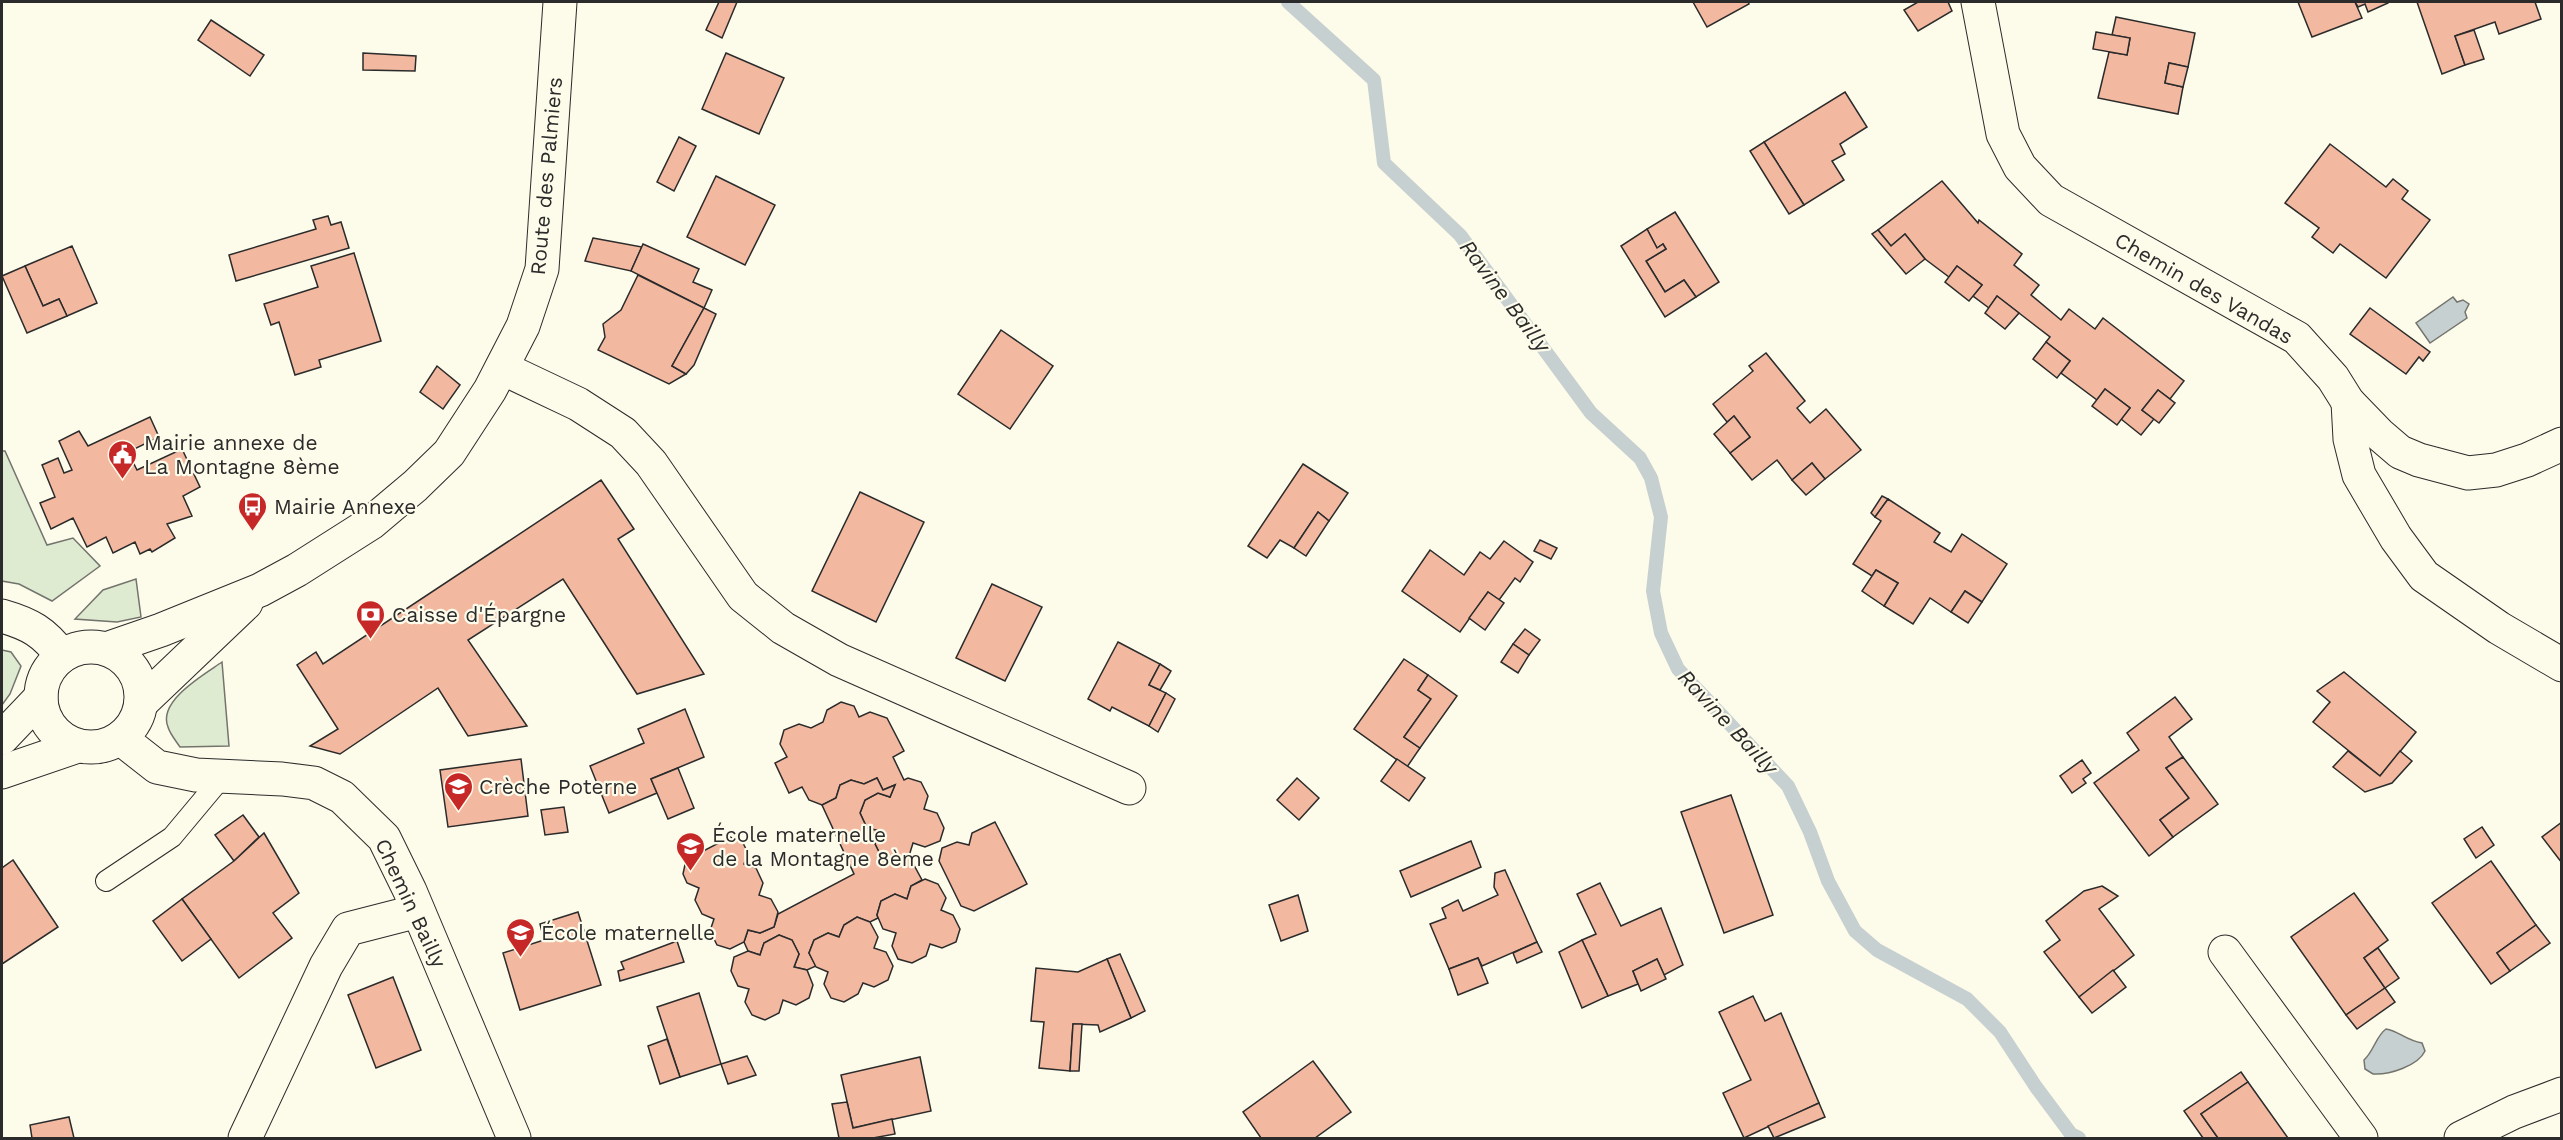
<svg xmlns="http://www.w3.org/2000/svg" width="2563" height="1140" viewBox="0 0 2563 1140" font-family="'Work Sans',sans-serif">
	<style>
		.green { fill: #deebd1; stroke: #74746e; stroke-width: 1.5 }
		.water { fill: #c7d0d0; stroke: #74746e; stroke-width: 1.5 }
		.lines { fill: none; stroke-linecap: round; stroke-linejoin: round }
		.stream { stroke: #c7d0d0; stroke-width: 14 }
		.building { fill: #f2b8a0; stroke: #2b2b2b; stroke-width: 1.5 }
		.lane-casing { stroke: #2b2b2b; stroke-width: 22 }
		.street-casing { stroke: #2b2b2b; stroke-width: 35 }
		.secondary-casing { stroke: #2b2b2b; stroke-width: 35 }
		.lane { stroke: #fdfbea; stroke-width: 20 }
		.street { stroke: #fdfbea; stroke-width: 33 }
		.secondary { stroke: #fdfbea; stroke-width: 33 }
		.labels { text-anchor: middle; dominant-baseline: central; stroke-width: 4.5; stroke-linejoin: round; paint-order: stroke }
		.street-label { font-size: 21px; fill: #2b2b2b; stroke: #fdfbea }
		.poi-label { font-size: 21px; fill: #2b2b2b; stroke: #fdfbea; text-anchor: start }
		.water-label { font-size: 22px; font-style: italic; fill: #2b2b2b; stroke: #fdfbea }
	</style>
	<rect width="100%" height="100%" fill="#fdfbea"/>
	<g class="green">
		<path d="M 2,451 L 5,451 L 47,545 L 73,538 L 100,566 L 52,601 L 19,584 L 2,581 Z"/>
		<path d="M 136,579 L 141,617 L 117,622 L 75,619 L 103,590 Z"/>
		<path d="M 2,650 L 11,652 L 21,666 L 10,694 L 2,705 Z"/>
		<path d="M 222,662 L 229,746 L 180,747 C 176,741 170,734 168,727 C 157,701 205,674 222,662 Z"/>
	</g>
	<g class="water">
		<path d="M 2453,297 L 2457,302 L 2463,300 L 2469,304 L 2465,312 L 2467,318 L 2430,343 L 2416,323 Z"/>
		<path d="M 2386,1029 C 2399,1031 2405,1040 2422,1043 L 2425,1051 C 2418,1066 2389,1075 2373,1074 L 2365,1069 L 2364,1060 C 2374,1051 2376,1036 2386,1029 Z"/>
	</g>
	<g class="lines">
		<path class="stream" d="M 1288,2 L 1374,80 L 1384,163 L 1460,235 L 1591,413 L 1640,458 L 1651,478 L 1661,517 L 1653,591 L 1661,633 L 1678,669 L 1788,786 L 1810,832 L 1828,881 L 1855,931 L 1877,950 L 1967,999 L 2000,1032 L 2036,1087 L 2071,1134 L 2079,1138"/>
	</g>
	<g class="building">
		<path d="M 719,2 L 737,2 L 722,38 L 706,30 Z"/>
		<path d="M 1693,2 L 1748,2 L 1749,4 L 1707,27 Z"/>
		<path d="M 1918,2 L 1948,2 L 1952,11 L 1918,31 L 1904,10 Z"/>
		<path d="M 2298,2 L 2355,2 L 2362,18 L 2312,37 Z"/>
		<path d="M 2355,2 L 2388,2 L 2388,3 L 2368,12 L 2365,4 L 2358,7 Z"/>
		<path d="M 2417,2 L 2535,2 L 2541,19 L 2499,34 L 2495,22 L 2455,36 L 2465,65 L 2442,74 Z"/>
		<path d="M 2116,17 L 2195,33 L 2188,67 L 2169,63 L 2165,83 L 2183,87 L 2178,114 L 2098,98 L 2109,52 L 2127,55 L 2130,38 L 2112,35 Z"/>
		<path d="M 211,20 L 264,55 L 250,76 L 198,40 Z"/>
		<path d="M 2474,30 L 2484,59 L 2465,65 L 2455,36 Z"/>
		<path d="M 2096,32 L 2130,38 L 2127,55 L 2093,49 Z"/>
		<path d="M 363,53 L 416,56 L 415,71 L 363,70 Z"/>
		<path d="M 726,53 L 784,78 L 759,134 L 702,109 Z"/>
		<path d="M 2169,63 L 2188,67 L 2183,87 L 2165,83 Z"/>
		<path d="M 1845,92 L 1867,127 L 1840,144 L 1845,154 L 1832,161 L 1844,180 L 1804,205 L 1764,142 Z"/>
		<path d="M 679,137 L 696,146 L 674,191 L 657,182 Z"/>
		<path d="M 1764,142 L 1804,205 L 1789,214 L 1750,151 Z"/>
		<path d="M 2330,144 L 2386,187 L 2393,179 L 2408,191 L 2402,199 L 2430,220 L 2386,278 L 2340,244 L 2333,253 L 2312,237 L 2319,228 L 2285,203 Z"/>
		<path d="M 716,176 L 775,205 L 745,265 L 687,237 Z"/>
		<path d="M 1942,181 L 1978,223 L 1979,220 L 2022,254 L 2014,265 L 2039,285 L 2031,295 L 2061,320 L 2069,309 L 2095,329 L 2103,318 L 2184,381 L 2170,399 L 2158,390 L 2142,410 L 2154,419 L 2141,435 L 2121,419 L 2130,408 L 2105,389 L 2097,400 L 2061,373 L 2070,361 L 2046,342 L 2050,337 L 1997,296 L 1989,308 L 1973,296 L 1982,285 L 1957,266 L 1949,277 L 1925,259 L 1905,234 L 1891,246 L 1878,230 Z"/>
		<path d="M 1675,212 L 1719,282 L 1696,297 L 1684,280 L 1665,292 L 1646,261 L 1666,249 L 1663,244 L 1657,248 L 1647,229 Z"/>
		<path d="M 328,216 L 331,225 L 341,222 L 349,248 L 236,281 L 229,255 L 316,229 L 313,220 Z"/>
		<path d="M 1647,229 L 1657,248 L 1663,244 L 1666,249 L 1646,261 L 1665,292 L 1684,280 L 1696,297 L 1665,317 L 1621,246 Z"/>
		<path d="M 1878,230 L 1891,246 L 1905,234 L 1925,259 L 1906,274 L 1872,234 Z"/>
		<path d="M 593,238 L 642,247 L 631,271 L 585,261 Z"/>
		<path d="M 643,244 L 699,269 L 693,282 L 712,290 L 704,308 L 631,271 Z"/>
		<path d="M 72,246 L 97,303 L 67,316 L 59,299 L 43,306 L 25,266 Z"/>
		<path d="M 354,253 L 381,341 L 319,360 L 321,367 L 295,375 L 279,322 L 271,325 L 264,304 L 318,287 L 311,266 Z"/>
		<path d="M 25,266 L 43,306 L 59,299 L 67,316 L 27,333 L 2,276 Z"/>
		<path d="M 1957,266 L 1982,285 L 1969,301 L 1945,282 Z"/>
		<path d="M 638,275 L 704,308 L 672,366 L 686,374 L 669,384 L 598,350 L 605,337 L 603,324 L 621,310 Z"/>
		<path d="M 1997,296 L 2019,313 L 2005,329 L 1985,313 Z"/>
		<path d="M 704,308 L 716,314 L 694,365 L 686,374 L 672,366 Z"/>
		<path d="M 2370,308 L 2430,352 L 2423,361 L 2419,357 L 2406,374 L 2350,334 Z"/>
		<path d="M 1001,330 L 1053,366 L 1010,429 L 958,394 Z"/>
		<path d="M 2046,342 L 2070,361 L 2057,378 L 2033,359 Z"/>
		<path d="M 1766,353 L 1805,401 L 1797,408 L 1810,423 L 1826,409 L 1861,450 L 1825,479 L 1812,463 L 1792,480 L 1777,460 L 1752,480 L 1730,453 L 1750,437 L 1734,416 L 1727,422 L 1713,404 L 1753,371 L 1749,366 Z"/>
		<path d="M 437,366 L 460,385 L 443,409 L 420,392 Z"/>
		<path d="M 2105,389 L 2130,408 L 2117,425 L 2092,406 Z"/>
		<path d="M 2158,390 L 2175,403 L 2159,423 L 2142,410 Z"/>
		<path d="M 1734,416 L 1750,437 L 1730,453 L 1714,434 Z"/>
		<path d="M 150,417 L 159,437 L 128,452 L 137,470 L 182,449 L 200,487 L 183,496 L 192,516 L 167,524 L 175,538 L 152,552 L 150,549 L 140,554 L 135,542 L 113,553 L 106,537 L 87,547 L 73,518 L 51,529 L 40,503 L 55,497 L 42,465 L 58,458 L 64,473 L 72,470 L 59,441 L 79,431 L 88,446 Z"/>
		<path d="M 1812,463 L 1825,479 L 1806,495 L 1792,480 Z"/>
		<path d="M 1303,464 L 1348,493 L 1329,521 L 1318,512 L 1294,548 L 1280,540 L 1267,558 L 1248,546 Z"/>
		<path d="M 601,480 L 634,529 L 618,539 L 704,674 L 637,694 L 563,579 L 468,640 L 527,726 L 468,736 L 438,688 L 340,754 L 310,746 L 338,729 L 297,665 L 316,652 L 323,664 Z"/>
		<path d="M 860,492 L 924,522 L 876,622 L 812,591 Z"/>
		<path d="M 1882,496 L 1888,499 L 1875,517 L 1871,513 Z"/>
		<path d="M 1888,499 L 1940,533 L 1934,542 L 1951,552 L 1962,534 L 2007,564 L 1982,602 L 1965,591 L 1951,612 L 1930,598 L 1913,624 L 1884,606 L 1898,583 L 1876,570 L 1872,576 L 1853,564 L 1881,521 L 1875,517 Z"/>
		<path d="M 1318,512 L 1329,521 L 1306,556 L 1294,548 Z"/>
		<path d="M 1540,540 L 1557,548 L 1551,559 L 1534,551 Z"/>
		<path d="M 1504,541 L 1533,562 L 1520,582 L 1515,578 L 1499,600 L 1488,592 L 1460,632 L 1402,591 L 1430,550 L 1464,575 L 1480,552 L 1490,559 Z"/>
		<path d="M 1876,570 L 1898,583 L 1884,606 L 1862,591 Z"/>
		<path d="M 992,584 L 1042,607 L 1005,681 L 956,658 Z"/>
		<path d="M 1965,591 L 1982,602 L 1968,623 L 1951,612 Z"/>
		<path d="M 1488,592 L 1504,603 L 1485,630 L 1469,618 Z"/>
		<path d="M 1525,629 L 1540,640 L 1529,655 L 1513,644 Z"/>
		<path d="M 1118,642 L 1160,664 L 1149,685 L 1166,693 L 1149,726 L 1112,707 L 1110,711 L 1088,699 Z"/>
		<path d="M 1513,644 L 1529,655 L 1518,673 L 1501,662 Z"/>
		<path d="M 1404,659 L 1428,675 L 1418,690 L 1431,699 L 1404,737 L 1420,748 L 1407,767 L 1354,729 Z"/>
		<path d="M 1160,664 L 1171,671 L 1160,690 L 1149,685 Z"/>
		<path d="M 2344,672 L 2416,732 L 2380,776 L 2313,722 L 2330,702 L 2317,691 Z"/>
		<path d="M 1428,675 L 1457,696 L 1420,748 L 1404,737 L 1431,699 L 1418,690 Z"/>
		<path d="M 1166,693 L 1175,699 L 1158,732 L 1149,726 Z"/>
		<path d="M 2175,697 L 2192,719 L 2169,737 L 2183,757 L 2166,768 L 2189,798 L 2160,820 L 2173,837 L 2149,856 L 2094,783 L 2139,750 L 2127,733 Z"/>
		<path d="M 841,702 L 854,706 L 859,717 L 870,712 L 887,718 L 904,751 L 893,757 L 904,780 L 908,778 L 921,782 L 928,796 L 924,809 L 937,813 L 944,828 L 940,841 L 925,847 L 913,843 L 909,856 L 895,862 L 882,858 L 875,844 L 880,831 L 867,828 L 860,813 L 865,800 L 878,793 L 890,797 L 895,785 L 883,790 L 877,778 L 864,784 L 851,780 L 840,785 L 836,798 L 822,805 L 809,800 L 802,787 L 789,793 L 775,763 L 787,757 L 780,744 L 784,730 L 799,724 L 811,728 L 823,722 L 827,710 Z"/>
		<path d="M 685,709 L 704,757 L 651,779 L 657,793 L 609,813 L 590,766 L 644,743 L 638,729 Z"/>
		<path d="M 2348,751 L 2380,776 L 2400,751 L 2412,761 L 2392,783 L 2365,792 L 2333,767 Z"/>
		<path d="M 2183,757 L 2218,804 L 2173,837 L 2160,820 L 2189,798 L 2166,768 Z"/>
		<path d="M 521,759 L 528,816 L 448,827 L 440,770 Z"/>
		<path d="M 1397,759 L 1425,778 L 1409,801 L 1381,781 Z"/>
		<path d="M 2082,760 L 2091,773 L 2083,779 L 2086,783 L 2072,793 L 2060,776 Z"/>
		<path d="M 678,768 L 694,808 L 668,819 L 651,779 Z"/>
		<path d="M 877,778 L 883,790 L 895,785 L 890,797 L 878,793 L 865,800 L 860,813 L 867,828 L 880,831 L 875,844 L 882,858 L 895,862 L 909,856 L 922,880 L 911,886 L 907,899 L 895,894 L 881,901 L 877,915 L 878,918 L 870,922 L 857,917 L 844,925 L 839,937 L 828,933 L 814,940 L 809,953 L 816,966 L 807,970 L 794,967 L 799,954 L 792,940 L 779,935 L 764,943 L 760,955 L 748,951 L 744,942 L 748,930 L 760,933 L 774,927 L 778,914 L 854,874 L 822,805 L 836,798 L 840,785 L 851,780 L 864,784 Z"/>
		<path d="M 1297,778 L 1319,798 L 1299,820 L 1277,800 Z"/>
		<path d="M 1731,795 L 1773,915 L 1724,933 L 1681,812 Z"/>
		<path d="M 564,807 L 568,832 L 545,835 L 541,810 Z"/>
		<path d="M 243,815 L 259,837 L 234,861 L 215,835 Z"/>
		<path d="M 995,822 L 1027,884 L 974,911 L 961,906 L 939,861 L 942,848 L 957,842 L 969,845 L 972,833 Z"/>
		<path d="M 2562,822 L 2562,863 L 2542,837 Z"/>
		<path d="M 2482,827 L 2494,845 L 2476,858 L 2464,839 Z"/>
		<path d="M 264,833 L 299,893 L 273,913 L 292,938 L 239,978 L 182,899 L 234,861 Z"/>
		<path d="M 730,837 L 743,843 L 748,853 L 744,864 L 756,868 L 763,883 L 759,895 L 771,899 L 778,912 L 774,927 L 760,933 L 748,930 L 744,942 L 730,949 L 717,945 L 710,931 L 714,919 L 702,914 L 695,900 L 699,888 L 687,883 L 683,874 L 686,860 Z"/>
		<path d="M 1471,841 L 1481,867 L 1411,897 L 1400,871 Z"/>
		<path d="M 13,860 L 58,927 L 2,964 L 2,868 Z"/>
		<path d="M 2491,861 L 2536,925 L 2497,953 L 2510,971 L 2491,984 L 2432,903 Z"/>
		<path d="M 1505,870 L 1537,942 L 1482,966 L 1478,958 L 1449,969 L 1430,924 L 1446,918 L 1442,908 L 1458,900 L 1463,911 L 1498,895 L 1494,887 L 1495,873 Z"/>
		<path d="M 925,879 L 938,884 L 946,898 L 941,910 L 953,915 L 960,929 L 956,942 L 942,948 L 930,944 L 926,956 L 912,963 L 898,959 L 892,946 L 896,933 L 883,929 L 877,915 L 881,901 L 895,894 L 907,899 L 911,886 Z"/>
		<path d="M 1600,883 L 1621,926 L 1661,908 L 1683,965 L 1664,975 L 1657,959 L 1633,971 L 1638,984 L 1608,996 L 1582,940 L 1596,934 L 1577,894 Z"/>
		<path d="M 2102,886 L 2118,896 L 2099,909 L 2134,955 L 2079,997 L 2044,952 L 2060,940 L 2046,921 L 2084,891 Z"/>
		<path d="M 2354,893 L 2388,940 L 2364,958 L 2385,988 L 2346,1015 L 2291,937 Z"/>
		<path d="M 1298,895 L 1308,931 L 1281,941 L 1269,905 Z"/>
		<path d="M 182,899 L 211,939 L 182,961 L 153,921 Z"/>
		<path d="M 578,912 L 601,985 L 520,1010 L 503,953 L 544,940 L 540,924 Z"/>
		<path d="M 857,917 L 870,922 L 878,937 L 874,948 L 886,952 L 893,966 L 888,980 L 874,987 L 863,983 L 858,994 L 844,1002 L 831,998 L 824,984 L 828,972 L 816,967 L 809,953 L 814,940 L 828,933 L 839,937 L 844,925 Z"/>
		<path d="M 2536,925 L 2550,943 L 2510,971 L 2497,953 Z"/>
		<path d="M 779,935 L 792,940 L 799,954 L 794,967 L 807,970 L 813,985 L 809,998 L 796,1005 L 783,1000 L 779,1013 L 765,1020 L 752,1015 L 745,1002 L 749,989 L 738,986 L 731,971 L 734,957 L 748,951 L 760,955 L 764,943 Z"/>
		<path d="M 1582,940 L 1608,996 L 1582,1008 L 1559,952 Z"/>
		<path d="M 677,941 L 684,962 L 620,981 L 618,971 L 624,969 L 621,962 Z"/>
		<path d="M 1537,942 L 1542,952 L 1517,963 L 1513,953 Z"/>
		<path d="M 2378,948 L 2399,978 L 2385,988 L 2364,958 Z"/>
		<path d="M 1120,954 L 1145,1011 L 1131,1018 L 1107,959 Z"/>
		<path d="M 1478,958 L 1488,983 L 1458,995 L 1449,969 Z"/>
		<path d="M 1107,959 L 1131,1018 L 1100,1032 L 1098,1025 L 1073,1024 L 1070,1071 L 1039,1068 L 1044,1022 L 1031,1021 L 1036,968 L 1078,972 Z"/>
		<path d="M 1657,959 L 1666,979 L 1641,991 L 1633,971 Z"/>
		<path d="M 2113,970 L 2126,987 L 2092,1013 L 2079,997 Z"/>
		<path d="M 393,977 L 421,1050 L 376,1068 L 348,995 Z"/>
		<path d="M 2385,988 L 2395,1002 L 2357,1029 L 2346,1015 Z"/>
		<path d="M 699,993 L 721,1064 L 680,1077 L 657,1007 Z"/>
		<path d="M 1753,996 L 1765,1021 L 1781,1013 L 1819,1103 L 1744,1138 L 1723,1093 L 1751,1080 L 1719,1012 Z"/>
		<path d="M 1073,1024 L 1082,1024 L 1079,1071 L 1070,1071 Z"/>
		<path d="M 667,1039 L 680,1077 L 660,1084 L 648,1046 Z"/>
		<path d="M 747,1056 L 756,1075 L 728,1084 L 721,1064 Z"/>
		<path d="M 920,1057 L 931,1111 L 853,1128 L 841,1075 Z"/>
		<path d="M 1313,1061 L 1351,1112 L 1315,1138 L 1261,1138 L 1243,1112 Z"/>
		<path d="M 2241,1072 L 2248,1082 L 2201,1114 L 2218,1138 L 2203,1138 L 2184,1111 Z"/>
		<path d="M 2248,1082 L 2288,1138 L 2218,1138 L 2201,1114 Z"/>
		<path d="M 847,1102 L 853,1128 L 892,1119 L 895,1134 L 873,1138 L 839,1138 L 832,1104 Z"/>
		<path d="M 1819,1103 L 1825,1117 L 1774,1138 L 1768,1126 Z"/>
		<path d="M 69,1117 L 74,1138 L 32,1138 L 30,1125 Z"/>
	</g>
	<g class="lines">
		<defs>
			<path id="lane" d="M 106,881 L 172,837 L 223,776"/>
			<g id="street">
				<path d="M 1978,2 L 2003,134 L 2020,167 L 2051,200 L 2297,338 L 2333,378 L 2348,402 L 2379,434 L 2400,452 L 2419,460 L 2468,473 L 2496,470 L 2527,460 L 2562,444"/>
				<path d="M 502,368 L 578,404 L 623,433 L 651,463 L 743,596 L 783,628 L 839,660 L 1129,788"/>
				<path d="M 2348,402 L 2350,439 L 2359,475 L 2396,538 L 2424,576 L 2499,628 L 2562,665"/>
				<path d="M 2,616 C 30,624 44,632 62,656"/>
				<path d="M 2225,952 L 2361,1138"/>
				<path d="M 245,1138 L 326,966 L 348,929 L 418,911"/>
				<path d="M 2461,1138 L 2514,1112 L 2562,1094"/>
			</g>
			<g id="secondary">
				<circle cx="91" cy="697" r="50"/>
				<path d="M 106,649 L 161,630 L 260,590 L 297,570 L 371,523 L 415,486 L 449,453 L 490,390 L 523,326 L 542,269 L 560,2"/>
				<path d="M 141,703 L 246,603"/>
				<path d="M 2,738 L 41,697"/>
				<path d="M 120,738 L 157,767 L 196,775 L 282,779 L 314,783 L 342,797 L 384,838 L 410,891 L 514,1138"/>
				<path d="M 2,772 L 78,746"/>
			</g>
		</defs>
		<use href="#lane" class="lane-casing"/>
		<use href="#street" class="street-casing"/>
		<use href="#secondary" class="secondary-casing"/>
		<use href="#lane" class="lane"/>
		<use href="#street" class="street"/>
		<use href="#secondary" class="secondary"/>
	</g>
	<defs>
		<symbol id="civic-pin" viewBox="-11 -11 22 30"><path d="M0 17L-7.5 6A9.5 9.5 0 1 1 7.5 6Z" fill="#c62828" stroke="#fdfbea"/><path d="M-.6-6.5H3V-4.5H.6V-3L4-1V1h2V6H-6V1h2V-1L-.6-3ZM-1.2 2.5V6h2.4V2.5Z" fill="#fff"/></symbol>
		<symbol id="bus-pin" viewBox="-11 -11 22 30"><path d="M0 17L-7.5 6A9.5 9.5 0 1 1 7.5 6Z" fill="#c62828" stroke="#fdfbea"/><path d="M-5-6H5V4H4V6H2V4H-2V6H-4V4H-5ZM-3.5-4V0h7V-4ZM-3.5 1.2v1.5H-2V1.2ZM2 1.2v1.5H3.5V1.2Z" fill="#fff"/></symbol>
		<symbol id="bank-pin" viewBox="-11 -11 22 30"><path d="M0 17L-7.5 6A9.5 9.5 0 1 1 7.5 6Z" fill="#c62828" stroke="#fdfbea"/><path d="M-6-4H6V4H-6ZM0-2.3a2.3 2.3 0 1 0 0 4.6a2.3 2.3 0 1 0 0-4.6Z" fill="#fff"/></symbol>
		<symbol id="school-pin" viewBox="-11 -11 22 30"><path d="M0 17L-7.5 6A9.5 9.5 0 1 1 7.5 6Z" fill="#c62828" stroke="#fdfbea"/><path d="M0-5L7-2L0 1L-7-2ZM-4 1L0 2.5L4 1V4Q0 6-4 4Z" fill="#fff"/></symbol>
	</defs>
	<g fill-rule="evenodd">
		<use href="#civic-pin" x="106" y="438" width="33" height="45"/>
		<use href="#bus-pin" x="236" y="490" width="33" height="45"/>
		<use href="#bank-pin" x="354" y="598" width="33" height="45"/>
		<use href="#school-pin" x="442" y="770" width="33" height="45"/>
		<use href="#school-pin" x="674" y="830" width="33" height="45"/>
		<use href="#school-pin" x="504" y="916" width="33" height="45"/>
	</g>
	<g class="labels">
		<g class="street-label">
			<text transform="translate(546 176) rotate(-85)">Route des Palmiers</text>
			<text transform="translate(2204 288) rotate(30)">Chemin des Vandas</text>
			<text transform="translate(411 903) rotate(65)">Chemin Bailly</text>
		</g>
		<g class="poi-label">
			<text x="144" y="442">Mairie annexe de<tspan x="144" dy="24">La Montagne 8ème</tspan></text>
			<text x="274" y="506">Mairie Annexe</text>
			<text x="392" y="614">Caisse d'Épargne</text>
			<text x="479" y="786">Crèche Poterne</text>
			<text x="712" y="834">École maternelle<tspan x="712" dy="24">de la Montagne 8ème</tspan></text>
			<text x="541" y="932">École maternelle</text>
		</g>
		<g class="water-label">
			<text transform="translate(1505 296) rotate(53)">Ravine Bailly</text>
			<text transform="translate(1728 722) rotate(47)">Ravine Bailly</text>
		</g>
	</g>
	<rect width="2563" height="1140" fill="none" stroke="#2b2b2b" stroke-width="6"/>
</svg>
